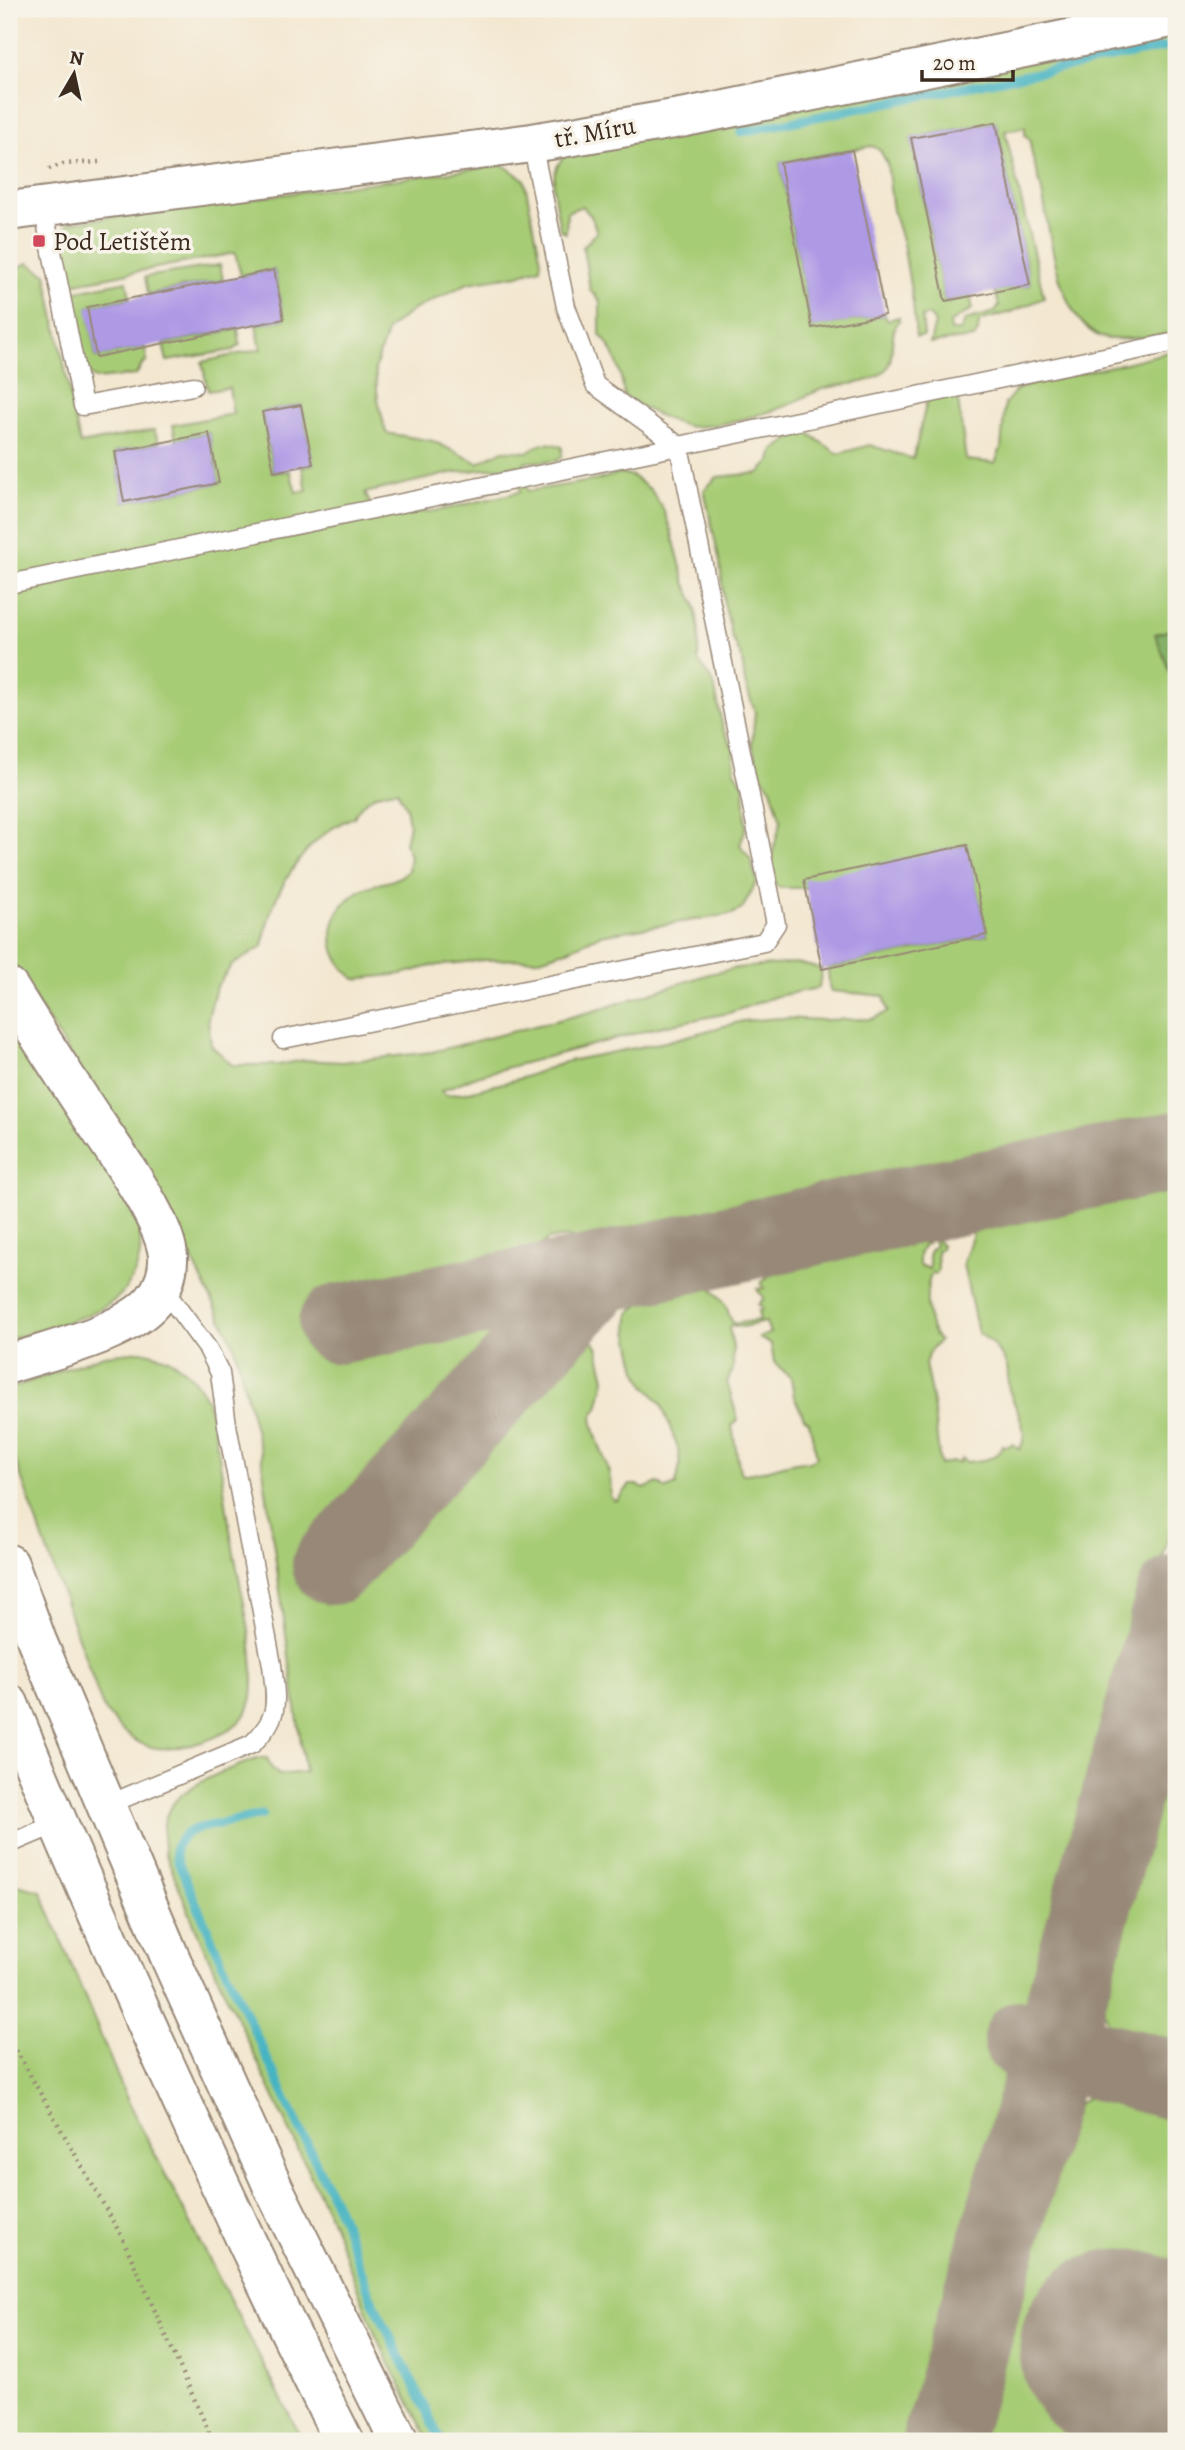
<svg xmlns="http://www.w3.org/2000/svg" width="1185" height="2450" viewBox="0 0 1185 2450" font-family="Alegreya,serif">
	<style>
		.green { fill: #a7cc76; stroke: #717b4a; stroke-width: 2; fill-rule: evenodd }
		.forest { fill: #85b067; stroke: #606d42; stroke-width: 2 }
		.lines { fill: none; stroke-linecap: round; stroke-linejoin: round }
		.stream { stroke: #46b4c2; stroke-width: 9 }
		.taxiway { stroke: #978877; stroke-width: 80 }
		.runway { stroke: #978877; stroke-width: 203 }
		.building { fill: #ae99e5 }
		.service-casing { stroke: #978877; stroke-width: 21 }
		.secondary-casing { stroke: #978877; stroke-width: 42 }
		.motorway-casing { stroke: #978877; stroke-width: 42 }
		.path { stroke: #978877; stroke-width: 4.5; stroke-dasharray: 2 5; stroke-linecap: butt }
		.service { stroke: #fff; stroke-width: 18 }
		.secondary { stroke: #fff; stroke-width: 38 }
		.motorway { stroke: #fff; stroke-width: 38 }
		.poi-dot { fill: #d1495b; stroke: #f7f3e8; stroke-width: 2.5 }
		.labels { text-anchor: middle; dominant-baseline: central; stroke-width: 7; stroke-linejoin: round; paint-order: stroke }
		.street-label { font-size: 26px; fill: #3b2a1e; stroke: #f7f3e8 }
		.poi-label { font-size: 26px; fill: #3b2a1e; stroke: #f7f3e8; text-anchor: start }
	</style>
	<rect width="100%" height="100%" fill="#f7f3e8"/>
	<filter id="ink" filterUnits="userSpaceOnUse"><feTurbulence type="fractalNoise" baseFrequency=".0143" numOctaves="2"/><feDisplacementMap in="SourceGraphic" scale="14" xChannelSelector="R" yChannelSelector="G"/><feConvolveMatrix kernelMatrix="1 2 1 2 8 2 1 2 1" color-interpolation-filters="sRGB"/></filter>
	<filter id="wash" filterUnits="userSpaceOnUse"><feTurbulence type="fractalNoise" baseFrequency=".00686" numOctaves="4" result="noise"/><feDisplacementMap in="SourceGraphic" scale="28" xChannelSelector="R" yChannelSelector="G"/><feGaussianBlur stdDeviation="1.57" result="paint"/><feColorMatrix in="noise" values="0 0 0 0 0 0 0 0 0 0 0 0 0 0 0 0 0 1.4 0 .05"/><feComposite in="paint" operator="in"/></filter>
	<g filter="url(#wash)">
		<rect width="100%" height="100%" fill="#f3e7d0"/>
		<g class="green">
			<path d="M 1176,32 L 1176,333 C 1160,335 1115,343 1101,337 C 1056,318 1051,234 1042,192 C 1039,175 1030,157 1030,140 L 1025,135 L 1025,127 L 1005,131 L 1044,298 L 1011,312 L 979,321 L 978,332 L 974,338 L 930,343 L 935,323 L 929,315 L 922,317 L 924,336 L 916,337 L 913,303 L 903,243 L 893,211 L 887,163 L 880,150 L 872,146 L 780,163 L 812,327 L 885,315 L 887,320 L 899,317 L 899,321 C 886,336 899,361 881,374 C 863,387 840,382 820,390 C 808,394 798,401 786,406 C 765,414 708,430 687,426 C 664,420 644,409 624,396 C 621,373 617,352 600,335 L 600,301 L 590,290 L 583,247 L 597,232 L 591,216 L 582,206 L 567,212 L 566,233 L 560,230 C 557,205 544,174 566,155 ZM 996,122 L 1030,285 L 995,291 L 999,306 L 995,312 L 965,320 L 961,331 L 951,331 L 950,323 L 972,309 L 971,296 L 945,301 L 911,138 Z"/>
			<path d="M 503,165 L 524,179 L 541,260 L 540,268 L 518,275 L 468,283 L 413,310 L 388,329 L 375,368 L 378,400 L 386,433 L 433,441 L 478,463 C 503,450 498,449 527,452 C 539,443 549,441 562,447 L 562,457 L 556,461 L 524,462 L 522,482 L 528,491 L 597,480 L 620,473 L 632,476 L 651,490 L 663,509 L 671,530 L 685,582 L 695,604 L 699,630 L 698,660 L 714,684 L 723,729 L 733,747 L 735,771 L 744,786 L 746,827 L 740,845 L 750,858 L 757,881 L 742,909 L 732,914 L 600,935 L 570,949 L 540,959 L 485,960 L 431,966 L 402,974 L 355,979 C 322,954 324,909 363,889 C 379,881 392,885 408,871 L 410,856 L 405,844 L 409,824 L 406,807 L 397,790 C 376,792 363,799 354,817 C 304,836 269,896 263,946 L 232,965 L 216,987 L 208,1018 L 211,1045 L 232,1065 L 278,1065 L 304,1060 L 342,1062 L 432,1052 L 598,1010 L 709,974 L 737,968 L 797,963 L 822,969 L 819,988 L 777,996 L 729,1013 L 667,1025 L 476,1076 L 441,1091 L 446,1095 L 465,1093 L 522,1078 L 568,1061 L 665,1042 L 743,1021 L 780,1018 L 823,1020 L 872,1019 L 888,1012 L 884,996 L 831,991 C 827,983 830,976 827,968 L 987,935 L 966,845 L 805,888 L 783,888 L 776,886 L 771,859 L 781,821 L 771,788 L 759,773 L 752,743 L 755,712 L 745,683 L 742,659 L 732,637 L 724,603 L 720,563 L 704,490 L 717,477 L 759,473 L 771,461 L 774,450 L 804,430 L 838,454 L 870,445 L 913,459 L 926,405 L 928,386 L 956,385 L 966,460 L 995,463 L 1001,448 L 1005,404 L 1016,390 L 1037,382 L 1117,365 L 1176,350 L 1176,629 L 1156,634 L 1176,688 L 1176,1127 L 1103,1140 L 970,1173 L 930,1192 L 905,1188 L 868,1203 L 866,1209 L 708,1245 L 658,1246 L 604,1239 L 581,1244 L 570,1237 L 548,1239 L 536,1251 L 512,1256 L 473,1270 L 397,1286 L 345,1301 L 337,1309 L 334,1332 L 349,1339 C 401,1315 489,1303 547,1303 L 371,1482 C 350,1507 341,1524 334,1556 L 353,1575 L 423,1503 L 419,1498 L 414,1500 L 414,1496 L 423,1483 L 433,1491 L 444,1482 L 529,1390 L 585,1336 L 594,1342 L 598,1349 L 605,1379 L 598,1408 L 592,1416 C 593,1443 615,1468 610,1496 L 614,1501 L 617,1500 L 630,1485 L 637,1485 L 644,1489 L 658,1483 L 666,1489 L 676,1485 L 680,1465 L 678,1449 L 661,1403 L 644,1384 L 637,1370 L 628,1331 L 629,1313 L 642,1303 L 651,1288 L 647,1279 L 660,1282 L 672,1280 L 673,1274 C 683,1280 693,1281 701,1288 L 709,1278 L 719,1273 L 718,1268 L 724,1271 C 739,1260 759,1265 777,1263 L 781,1256 L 790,1257 L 792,1253 L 801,1255 L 806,1250 L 819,1251 L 827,1245 L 884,1239 L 887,1228 L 894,1224 L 894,1238 L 908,1246 L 920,1217 L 923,1218 L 917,1236 L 918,1238 L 926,1228 L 924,1236 L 927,1244 L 924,1244 L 919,1255 L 919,1265 L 929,1269 L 929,1252 L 935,1245 L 929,1234 L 942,1245 L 940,1250 L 937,1251 L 938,1271 L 935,1275 L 932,1273 C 923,1290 926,1326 939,1341 L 929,1352 L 925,1364 L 933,1404 L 940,1465 L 952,1462 L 959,1463 L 962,1458 L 966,1462 C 980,1460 999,1461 1002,1445 L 1007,1447 L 1012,1444 L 1020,1449 C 1031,1429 1014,1408 1009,1389 C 1007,1382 1009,1374 1007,1367 C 1002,1353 990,1340 978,1333 L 963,1264 L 979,1215 L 1006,1211 L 1023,1203 L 1053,1202 L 1054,1194 L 1062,1198 L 1116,1186 L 1118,1172 C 1141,1178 1153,1181 1176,1174 L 1176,1510 L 1140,1640 L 1136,1657 L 1137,1668 L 1132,1664 L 1055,1929 L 1053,1958 L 1040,1999 L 1038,2016 L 1028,2015 L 1014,2059 L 1014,2071 L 1018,2075 L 1024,2074 L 1028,2078 L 1069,2091 L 1064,2115 L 1067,2115 L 1078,2104 L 1094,2095 L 1171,2113 L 1176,2117 L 1176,2441 L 429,2441 L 376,2336 L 333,2224 L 201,1941 L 165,1853 C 155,1806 182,1790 220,1773 C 233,1768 246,1762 261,1758 L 267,1758 L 272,1769 L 276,1771 L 278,1775 L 305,1772 L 261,1454 L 234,1345 L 168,1210 L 9,958 L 9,598 L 17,596 L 9,593 L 9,272 L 28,263 L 46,274 L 80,444 L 154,430 L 159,443 L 115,452 L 124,502 L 219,483 L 209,433 L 176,440 L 173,425 L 233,414 L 229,388 L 208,391 L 202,362 L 261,349 L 256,325 L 284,319 L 274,270 L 241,276 L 235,253 L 66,285 C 61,261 52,244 68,223 ZM 301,405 L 313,464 L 302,467 L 307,491 L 296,492 L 290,471 L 274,472 L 262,412 ZM 518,465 L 520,492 L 441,510 L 376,518 L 371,513 L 370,503 L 365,493 L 452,473 ZM 753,1264 L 760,1266 L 767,1272 L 767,1278 L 761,1283 L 764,1288 L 757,1289 L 764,1298 L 758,1305 L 762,1307 L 761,1311 L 758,1311 L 760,1320 L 734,1324 C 727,1316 729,1309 724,1302 C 721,1297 715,1293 711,1289 C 720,1268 736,1271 753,1264 ZM 766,1322 L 770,1333 L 759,1338 L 771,1344 L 774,1362 L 791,1378 L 794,1396 L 804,1418 L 809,1422 L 817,1457 L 809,1462 C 794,1458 763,1474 743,1474 L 740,1472 L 732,1426 L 738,1420 L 727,1382 L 733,1369 L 733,1347 L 729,1327 L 731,1325 L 742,1327 Z"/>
			<path d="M 220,265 L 223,280 L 148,294 L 145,277 Z"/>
			<path d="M 127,281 L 130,298 L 88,307 L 96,357 L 145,347 L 147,361 L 142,365 L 136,375 L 96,379 L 83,369 L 67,293 Z"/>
			<path d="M 238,329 L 240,345 L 233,350 L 167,361 L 163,344 Z"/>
			<path d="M 9,1023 L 121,1191 C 128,1205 138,1220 140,1236 C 143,1258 133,1285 116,1299 C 92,1318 38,1331 9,1339 Z"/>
			<path d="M 141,1351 C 174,1356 191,1371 207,1400 C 220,1446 224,1495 232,1542 C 240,1588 254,1637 253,1684 C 253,1692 251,1703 248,1710 C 234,1735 201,1744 175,1748 C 142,1753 118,1731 102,1705 L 9,1443 L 9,1389 L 104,1355 Z"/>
			<path d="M 1176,1675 L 1176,2049 L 1170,2050 L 1160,2042 L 1104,2028 L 1107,2021 L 1098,1995 L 1090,1983 L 1092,1964 L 1110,1921 L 1112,1901 L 1120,1883 L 1127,1855 L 1123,1847 C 1129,1838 1145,1795 1143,1785 L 1152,1769 L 1154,1750 L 1165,1712 L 1163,1704 L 1168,1703 Z"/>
			<path d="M 9,1883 L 41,1891 L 129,2104 L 303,2441 L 9,2441 Z"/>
		</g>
		<path class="forest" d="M 1176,629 L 1176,688 L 1155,634 Z"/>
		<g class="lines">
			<g class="stream">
				<path d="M 741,132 L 1176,45"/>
				<path d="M 262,1815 L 195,1829 L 185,1834 L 175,1847 L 176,1857 L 226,1971 L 341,2216 L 370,2295 L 441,2441"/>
			</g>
			<g class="taxiway">
				<path d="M 338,1324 L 602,1273 L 853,1217 L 1176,1151"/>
				<path d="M 332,1565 L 602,1273"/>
				<path d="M 1176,1595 L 1053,2048 L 1176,2081"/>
				<path d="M 942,2441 L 1053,2048 L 1023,2040"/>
			</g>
			<path class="runway" d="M 1121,2350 L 1176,2365"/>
		</g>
		<g id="blocks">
			<g class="building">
				<path d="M 996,122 L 1030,285 L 945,301 L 911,138 Z"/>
				<path d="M 852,150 L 885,315 L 812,328 L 780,163 Z"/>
				<path d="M 274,270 L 284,319 L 96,357 L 87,307 Z"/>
				<path d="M 301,405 L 313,464 L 274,472 L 262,412 Z"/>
				<path d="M 209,433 L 219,483 L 124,502 L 115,452 Z"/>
				<path d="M 967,845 L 987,935 L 822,969 L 804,880 Z"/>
			</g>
		</g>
	</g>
	<g filter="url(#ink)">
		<use href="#blocks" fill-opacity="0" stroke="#978877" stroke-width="2"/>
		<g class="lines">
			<defs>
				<g id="service">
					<path d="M 43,207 L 83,406 L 193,386"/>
					<path d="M 9,584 L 679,446 L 595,385 L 566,307 L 532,143"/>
					<path d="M 283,1039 L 764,942 L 776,924 L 679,446 L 1176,342"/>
					<path d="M 105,1806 L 252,1744 C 281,1716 276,1702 272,1665 L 227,1425 L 220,1373 L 208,1349 L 162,1287"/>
					<path d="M 9,1844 L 56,1824"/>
				</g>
				<g id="secondary">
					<path d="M 9,211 L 532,143 L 686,117 L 1176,17"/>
					<path d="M 9,988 C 35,1030 62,1072 89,1113 C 111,1146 165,1219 168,1256 C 169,1272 163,1289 153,1301 C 125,1334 50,1350 9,1364"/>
				</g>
				<g id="motorway">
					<path d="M 9,1564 L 37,1641 L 172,1962 L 274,2189 L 399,2441"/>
					<path d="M 9,1704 C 60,1832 116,1957 173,2082 C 228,2203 284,2323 344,2441"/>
				</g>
			</defs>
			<use href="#service" class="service-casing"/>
			<use href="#secondary" class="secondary-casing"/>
			<use href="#motorway" class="motorway-casing"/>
			<g class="path">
				<path d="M 49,169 L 63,164 L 99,162"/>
				<path d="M 9,2038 L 122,2237 L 213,2441"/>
			</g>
			<use href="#service" class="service"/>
			<use href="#secondary" class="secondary"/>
			<use href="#motorway" class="motorway"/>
		</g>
	</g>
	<rect class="poi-dot" x="32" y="234" width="14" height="14" rx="3.5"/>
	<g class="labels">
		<g class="street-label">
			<text transform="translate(595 132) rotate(-10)">tř. Míru</text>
		</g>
		<g class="poi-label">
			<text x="53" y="241">Pod Letištěm</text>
		</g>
	</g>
	<rect width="1185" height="2450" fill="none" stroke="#f7f3e8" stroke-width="35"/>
	<g transform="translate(74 74) rotate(9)" stroke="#f7f3e8" stroke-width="5" paint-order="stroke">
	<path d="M0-5L12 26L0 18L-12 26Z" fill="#3b2a1e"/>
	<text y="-10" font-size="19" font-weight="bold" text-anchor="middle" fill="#3b2a1e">N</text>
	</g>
	<path d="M922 70v10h91v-10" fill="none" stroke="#3b2a1e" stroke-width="3.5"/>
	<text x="933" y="70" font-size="21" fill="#3b2a1e" stroke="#f7f3e8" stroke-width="5" paint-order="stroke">20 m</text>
</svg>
